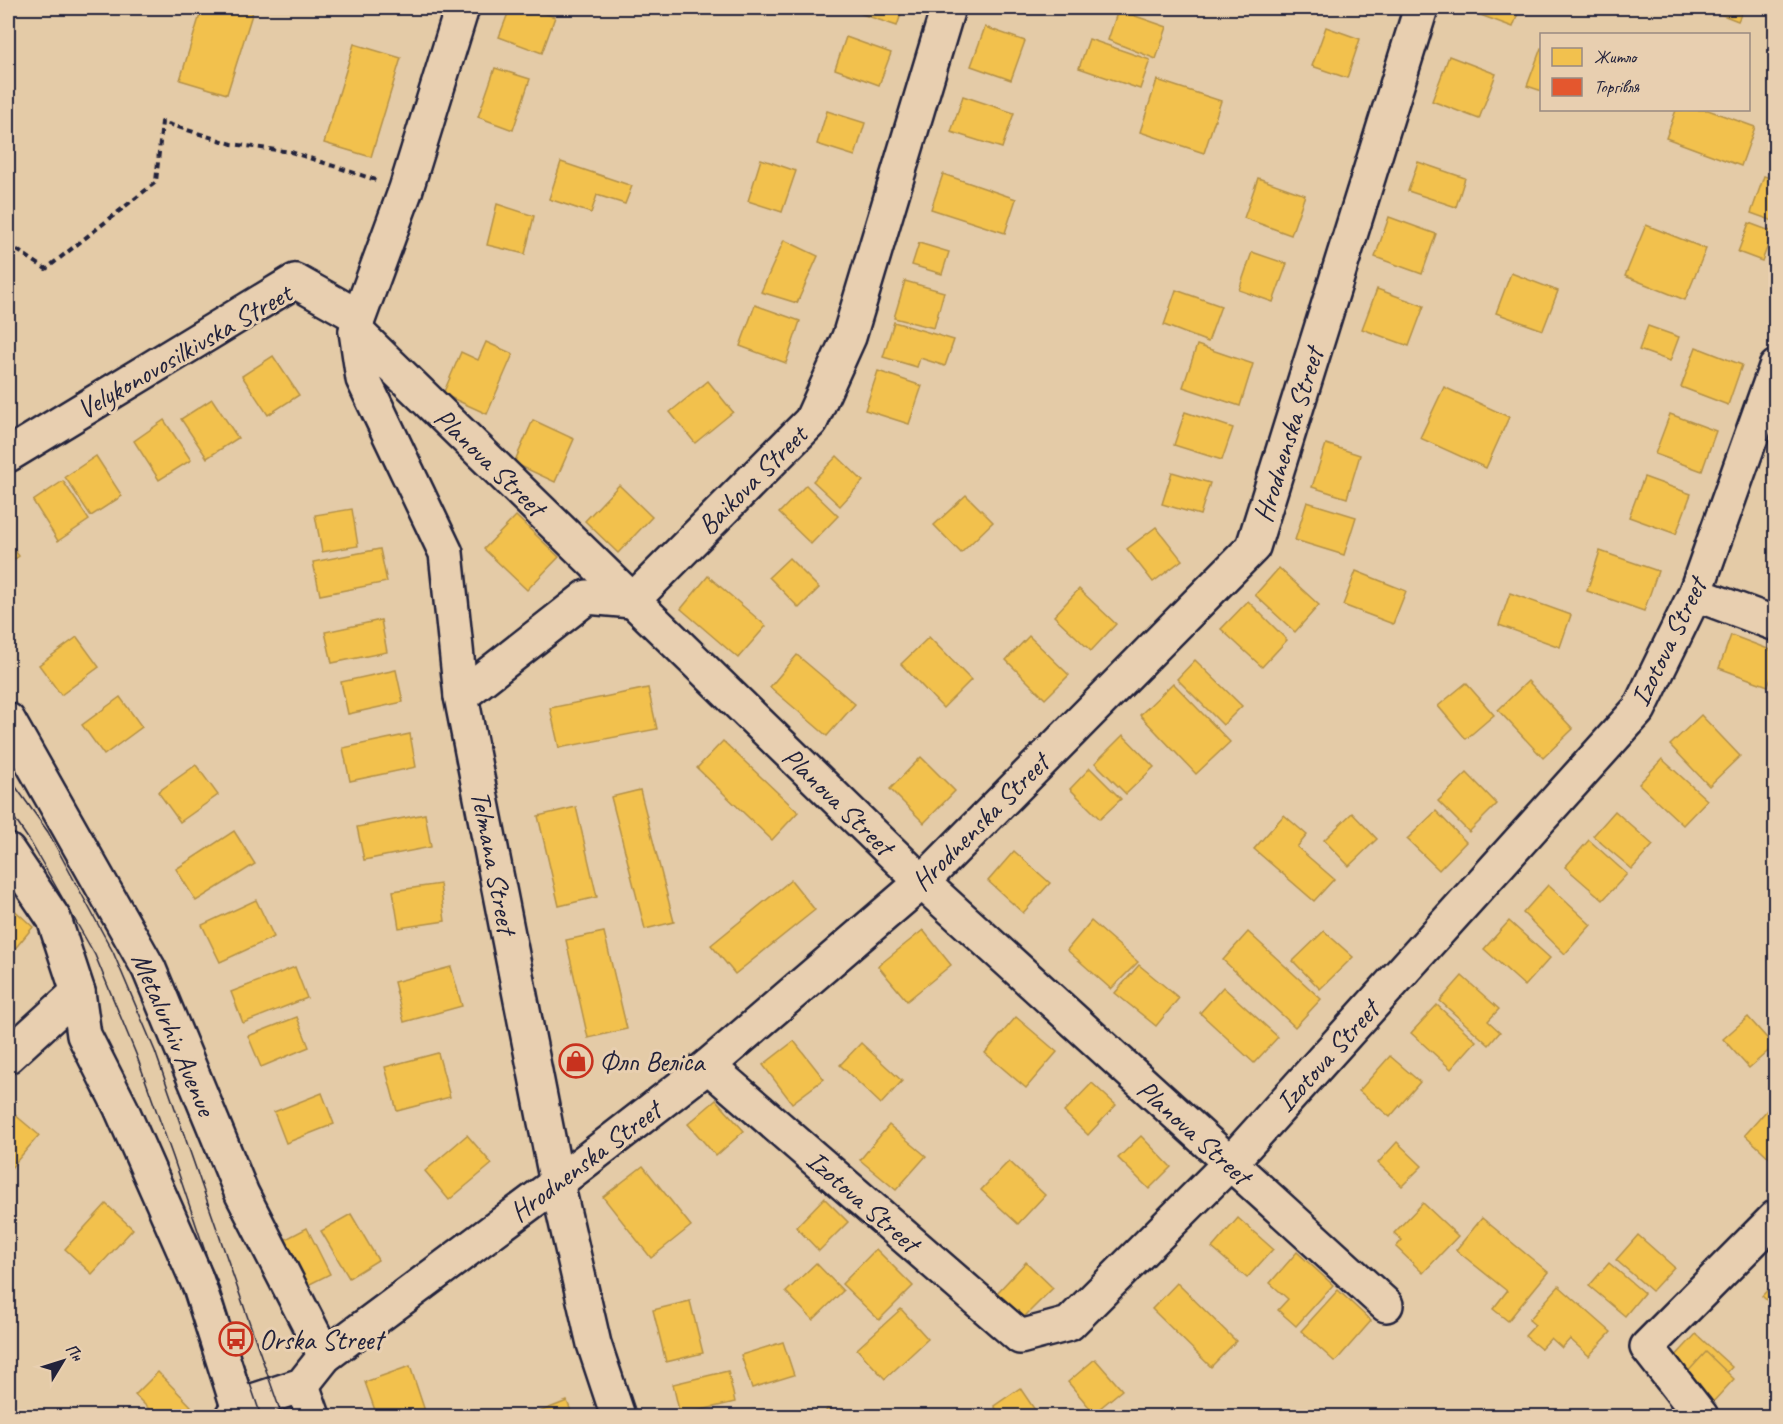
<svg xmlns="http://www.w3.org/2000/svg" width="1783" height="1424" viewBox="0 0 1783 1424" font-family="Caveat,sans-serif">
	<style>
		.homes { fill: #f2c14e; stroke: #b49148; stroke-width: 1.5 }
		.shops { fill: #e4572e; stroke: #aa4732; stroke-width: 1.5 }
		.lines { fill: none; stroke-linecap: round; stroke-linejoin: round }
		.minor-casing { stroke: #22223b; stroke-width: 38 }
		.path { stroke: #22223b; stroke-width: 4; stroke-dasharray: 6 4.5; stroke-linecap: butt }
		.minor { stroke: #e8cfb0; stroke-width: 33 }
		.tram { stroke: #22223b; stroke-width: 1.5 }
		.labels { text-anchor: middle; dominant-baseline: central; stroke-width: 6; stroke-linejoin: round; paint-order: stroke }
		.street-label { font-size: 28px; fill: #22223b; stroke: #e8cfb0 }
		.poi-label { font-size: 28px; fill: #22223b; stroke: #e8cfb0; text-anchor: start }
	</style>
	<rect width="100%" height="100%" fill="#e4cba7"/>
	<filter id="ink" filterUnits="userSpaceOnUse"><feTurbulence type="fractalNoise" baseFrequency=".0167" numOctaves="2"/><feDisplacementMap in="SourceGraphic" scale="12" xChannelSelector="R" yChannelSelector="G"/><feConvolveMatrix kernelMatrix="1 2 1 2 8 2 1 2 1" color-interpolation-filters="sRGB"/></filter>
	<g filter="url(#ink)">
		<g class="homes">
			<path d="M 202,8 L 254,8 L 227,94 L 180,80 Z"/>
			<path d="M 510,8 L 528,8 L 555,17 L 542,53 L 499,37 Z"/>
			<path d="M 854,8 L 903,8 L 897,26 L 853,11 Z"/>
			<path d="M 1468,8 L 1520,8 L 1513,27 L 1467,10 Z"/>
			<path d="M 1705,8 L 1744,8 L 1738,21 Z"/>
			<path d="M 1118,10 L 1167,27 L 1156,59 L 1108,40 Z"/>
			<path d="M 985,27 L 1025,41 L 1011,80 L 971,66 Z"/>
			<path d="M 1326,27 L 1360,39 L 1347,78 L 1312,66 Z"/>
			<path d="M 846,37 L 891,53 L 879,85 L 835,69 Z"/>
			<path d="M 1089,39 L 1150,60 L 1140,89 L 1079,68 Z"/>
			<path d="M 354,44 L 401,58 L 371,157 L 324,143 Z"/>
			<path d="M 1541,48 L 1542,48 L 1542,91 L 1527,86 Z"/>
			<path d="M 1449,56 L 1496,74 L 1479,119 L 1432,101 Z"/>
			<path d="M 495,68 L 530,79 L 513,130 L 478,117 Z"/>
			<path d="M 1157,80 L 1221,101 L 1204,153 L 1140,132 Z"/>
			<path d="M 963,96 L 1014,113 L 1002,148 L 951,132 Z"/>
			<path d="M 1676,110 L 1708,110 L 1755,127 L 1741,166 L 1666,138 Z"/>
			<path d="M 827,111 L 865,123 L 855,156 L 817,144 Z"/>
			<path d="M 761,159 L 796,171 L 782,212 L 748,201 Z"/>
			<path d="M 561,162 L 632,186 L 625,204 L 597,195 L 591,213 L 549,199 Z"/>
			<path d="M 1418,162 L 1465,178 L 1456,207 L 1408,191 Z"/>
			<path d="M 943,174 L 1016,199 L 1005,233 L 931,209 Z"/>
			<path d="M 1764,176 L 1776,180 L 1776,222 L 1751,213 Z"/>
			<path d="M 1258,178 L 1305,195 L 1291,235 L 1244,218 Z"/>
			<path d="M 497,204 L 534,216 L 525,254 L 487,245 Z"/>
			<path d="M 1389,217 L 1436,234 L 1422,274 L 1375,257 Z"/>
			<path d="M 1749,223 L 1773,232 L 1762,261 L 1738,252 Z"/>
			<path d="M 1646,225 L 1706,249 L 1685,300 L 1625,276 Z"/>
			<path d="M 784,240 L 818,256 L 797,303 L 761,292 Z"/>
			<path d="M 919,243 L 949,252 L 942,274 L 912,265 Z"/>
			<path d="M 1252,252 L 1287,264 L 1273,302 L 1239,290 Z"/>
			<path d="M 1511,273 L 1558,291 L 1543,330 L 1496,313 Z"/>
			<path d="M 905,281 L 944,292 L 934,328 L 894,318 Z"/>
			<path d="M 1377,289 L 1424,306 L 1409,346 L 1362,329 Z"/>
			<path d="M 1176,290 L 1221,306 L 1208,342 L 1164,325 Z"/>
			<path d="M 755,305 L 800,321 L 786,363 L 740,346 Z"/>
			<path d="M 894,322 L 954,340 L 945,366 L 920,358 L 917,367 L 883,357 Z"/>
			<path d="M 1648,326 L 1679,337 L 1670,361 L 1639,350 Z"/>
			<path d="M 486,342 L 513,354 L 487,414 L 443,394 L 461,352 L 478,360 Z"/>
			<path d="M 1197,345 L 1253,364 L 1240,406 L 1183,387 Z"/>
			<path d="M 1696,347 L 1742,365 L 1728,405 L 1681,387 Z"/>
			<path d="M 273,356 L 299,395 L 268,415 L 242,376 Z"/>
			<path d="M 878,371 L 922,386 L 909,424 L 865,410 Z"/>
			<path d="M 708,381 L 733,412 L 695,443 L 670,412 Z"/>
			<path d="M 1444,387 L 1509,417 L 1486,468 L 1420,438 Z"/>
			<path d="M 212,399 L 238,438 L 207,458 L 181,419 Z"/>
			<path d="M 1185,412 L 1233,428 L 1222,460 L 1174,445 Z"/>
			<path d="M 1670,414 L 1716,431 L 1702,471 L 1655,454 Z"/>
			<path d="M 164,420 L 191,460 L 159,480 L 134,441 Z"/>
			<path d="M 533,420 L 574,439 L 555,482 L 514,463 Z"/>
			<path d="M 1326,444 L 1360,455 L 1347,498 L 1312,487 Z"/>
			<path d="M 96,456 L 122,496 L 91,516 L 65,477 Z"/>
			<path d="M 837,456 L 863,481 L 840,506 L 813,481 Z"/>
			<path d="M 1172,472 L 1210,483 L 1200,515 L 1162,504 Z"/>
			<path d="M 1644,477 L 1691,494 L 1676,534 L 1629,517 Z"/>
			<path d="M 63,481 L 89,520 L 58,541 L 33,501 Z"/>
			<path d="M 619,485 L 652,517 L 618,553 L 585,521 Z"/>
			<path d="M 806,485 L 838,516 L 811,544 L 779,513 Z"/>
			<path d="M 966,495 L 993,522 L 961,553 L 934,525 Z"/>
			<path d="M 1307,502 L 1356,517 L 1344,555 L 1295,540 Z"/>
			<path d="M 352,509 L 358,546 L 322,552 L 315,515 Z"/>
			<path d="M 516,516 L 559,557 L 527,590 L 484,549 Z"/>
			<path d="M 1156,527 L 1182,560 L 1153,582 L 1127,549 Z"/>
			<path d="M 8,541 L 19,556 L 8,564 Z"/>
			<path d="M 380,549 L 387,582 L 320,595 L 313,562 Z"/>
			<path d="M 1600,551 L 1658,571 L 1644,611 L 1587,591 Z"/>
			<path d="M 789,558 L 819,588 L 799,608 L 769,577 Z"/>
			<path d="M 1279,568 L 1319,605 L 1295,632 L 1255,595 Z"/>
			<path d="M 1356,571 L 1406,591 L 1393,624 L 1343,605 Z"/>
			<path d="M 708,576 L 766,626 L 738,658 L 681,609 Z"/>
			<path d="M 1079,589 L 1116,624 L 1091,651 L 1054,616 Z"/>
			<path d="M 1510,593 L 1571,615 L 1560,647 L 1499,625 Z"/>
			<path d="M 1248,601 L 1287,640 L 1262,667 L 1221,629 Z"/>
			<path d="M 381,620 L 387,652 L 332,663 L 325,632 Z"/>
			<path d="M 1731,635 L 1776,652 L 1776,666 L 1768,686 L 1719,668 Z"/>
			<path d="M 1029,636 L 1069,675 L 1045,699 L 1006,660 Z"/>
			<path d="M 77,637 L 99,667 L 61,695 L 39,665 Z"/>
			<path d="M 929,637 L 971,680 L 943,708 L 901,664 Z"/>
			<path d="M 797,655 L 855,704 L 827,736 L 770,687 Z"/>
			<path d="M 1195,660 L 1242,706 L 1223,725 L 1177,679 Z"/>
			<path d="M 396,670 L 403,702 L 348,714 L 341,682 Z"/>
			<path d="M 1528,681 L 1573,729 L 1543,758 L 1498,710 Z"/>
			<path d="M 1173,683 L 1230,742 L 1196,774 L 1140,715 Z"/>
			<path d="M 1466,683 L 1494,715 L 1466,739 L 1438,706 Z"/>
			<path d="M 648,688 L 657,729 L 559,748 L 550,708 Z"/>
			<path d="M 120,697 L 142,727 L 104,755 L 82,725 Z"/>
			<path d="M 1701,715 L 1740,756 L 1709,786 L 1670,745 Z"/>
			<path d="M 410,734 L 416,767 L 350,781 L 343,748 Z"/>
			<path d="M 1123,735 L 1154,767 L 1126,794 L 1095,763 Z"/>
			<path d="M 723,741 L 798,812 L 772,840 L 697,768 Z"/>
			<path d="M 921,757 L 955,791 L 924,823 L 890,789 Z"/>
			<path d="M 1662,759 L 1707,800 L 1683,825 L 1639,784 Z"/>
			<path d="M 196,765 L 218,795 L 180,822 L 158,792 Z"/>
			<path d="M 1090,768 L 1121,799 L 1100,819 L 1070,789 Z"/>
			<path d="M 1467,773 L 1497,804 L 1469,832 L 1438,801 Z"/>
			<path d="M 640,790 L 674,922 L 645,929 L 611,797 Z"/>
			<path d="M 576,807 L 597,897 L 559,906 L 538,816 Z"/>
			<path d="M 1436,811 L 1466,842 L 1439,870 L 1407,839 Z"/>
			<path d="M 1615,811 L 1653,845 L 1632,869 L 1593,836 Z"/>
			<path d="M 1352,813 L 1377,839 L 1349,866 L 1324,840 Z"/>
			<path d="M 425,814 L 431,847 L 364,860 L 357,827 Z"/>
			<path d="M 1284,815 L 1307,835 L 1297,847 L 1334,879 L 1314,901 L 1254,849 Z"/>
			<path d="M 234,831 L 255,864 L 196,901 L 176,869 Z"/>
			<path d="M 1589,840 L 1627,874 L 1603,900 L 1565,867 Z"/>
			<path d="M 1014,851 L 1050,883 L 1023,913 L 988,881 Z"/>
			<path d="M 791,880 L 815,910 L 735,974 L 711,945 Z"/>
			<path d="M 440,884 L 445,921 L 399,928 L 393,891 Z"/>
			<path d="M 1548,885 L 1591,925 L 1565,954 L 1523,913 Z"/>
			<path d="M 256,900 L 274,937 L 220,962 L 202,925 Z"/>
			<path d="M 8,904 L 33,927 L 8,957 Z"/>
			<path d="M 1091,921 L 1138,962 L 1111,989 L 1067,950 Z"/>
			<path d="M 1509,921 L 1550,958 L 1525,986 L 1484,949 Z"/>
			<path d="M 923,930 L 951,965 L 907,1001 L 878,966 Z"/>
			<path d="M 1324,931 L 1353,957 L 1320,989 L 1293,961 Z"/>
			<path d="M 604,932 L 627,1029 L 588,1038 L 566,940 Z"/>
			<path d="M 1248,932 L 1321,999 L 1295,1027 L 1223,960 Z"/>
			<path d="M 1139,965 L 1179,998 L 1156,1026 L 1115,993 Z"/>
			<path d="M 295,967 L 307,998 L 243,1023 L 231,992 Z"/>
			<path d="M 451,967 L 462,1006 L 404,1022 L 394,982 Z"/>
			<path d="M 1462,976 L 1499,1009 L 1488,1021 L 1500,1032 L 1489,1045 L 1440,1001 Z"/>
			<path d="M 1223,987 L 1278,1037 L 1254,1063 L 1200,1013 Z"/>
			<path d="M 1437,1005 L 1476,1041 L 1451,1069 L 1411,1033 Z"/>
			<path d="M 297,1017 L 309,1047 L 261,1067 L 248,1036 Z"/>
			<path d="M 1016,1017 L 1057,1052 L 1026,1088 L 985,1053 Z"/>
			<path d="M 1748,1017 L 1774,1046 L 1749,1068 L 1723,1039 Z"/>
			<path d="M 794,1041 L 824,1079 L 792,1103 L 763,1065 Z"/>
			<path d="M 861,1043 L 902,1081 L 881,1104 L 840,1065 Z"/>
			<path d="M 438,1053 L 450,1097 L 397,1111 L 385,1067 Z"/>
			<path d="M 1390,1056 L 1420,1082 L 1390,1117 L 1359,1091 Z"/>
			<path d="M 1092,1083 L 1116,1105 L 1088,1135 L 1064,1112 Z"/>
			<path d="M 322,1093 L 334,1124 L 286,1143 L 274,1112 Z"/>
			<path d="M 716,1100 L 744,1131 L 716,1156 L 688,1124 Z"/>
			<path d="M 8,1109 L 39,1135 L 11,1168 L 8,1165 Z"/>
			<path d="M 1767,1110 L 1776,1118 L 1776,1159 L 1773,1161 L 1745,1135 Z"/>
			<path d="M 889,1125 L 926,1156 L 896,1190 L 860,1160 Z"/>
			<path d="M 467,1135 L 492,1164 L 449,1200 L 425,1171 Z"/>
			<path d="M 1141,1136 L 1171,1167 L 1149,1189 L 1118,1158 Z"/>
			<path d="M 1397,1142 L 1422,1166 L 1402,1186 L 1378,1163 Z"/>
			<path d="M 1009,1161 L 1045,1195 L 1018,1224 L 981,1190 Z"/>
			<path d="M 643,1166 L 691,1226 L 651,1258 L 603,1197 Z"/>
			<path d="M 824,1198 L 848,1222 L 819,1251 L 796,1227 Z"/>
			<path d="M 1423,1203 L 1458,1236 L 1423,1273 L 1396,1247 L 1402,1240 L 1394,1233 Z"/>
			<path d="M 106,1204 L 133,1229 L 92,1274 L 65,1249 Z"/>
			<path d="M 351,1214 L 378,1260 L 349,1278 L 321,1231 Z"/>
			<path d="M 1238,1218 L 1273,1249 L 1247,1278 L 1212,1248 Z"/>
			<path d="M 1482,1218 L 1548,1272 L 1508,1321 L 1493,1309 L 1507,1291 L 1456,1250 Z"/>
			<path d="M 307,1228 L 330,1274 L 306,1286 L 282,1241 Z"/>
			<path d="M 1638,1235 L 1674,1267 L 1652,1291 L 1616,1260 Z"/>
			<path d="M 876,1249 L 913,1286 L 879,1320 L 842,1284 Z"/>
			<path d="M 1297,1252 L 1333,1285 L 1296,1326 L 1278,1310 L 1288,1299 L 1270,1283 Z"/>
			<path d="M 1026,1262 L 1053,1288 L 1023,1318 L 997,1293 Z"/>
			<path d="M 816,1263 L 843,1291 L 813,1320 L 786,1292 Z"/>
			<path d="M 1609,1263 L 1644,1293 L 1625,1316 L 1589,1286 Z"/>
			<path d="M 1776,1281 L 1776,1309 L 1762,1296 Z"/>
			<path d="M 1177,1283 L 1236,1341 L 1211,1367 L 1152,1309 Z"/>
			<path d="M 1559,1286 L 1611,1332 L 1589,1356 L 1570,1339 L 1562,1348 L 1551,1338 L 1541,1349 L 1525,1336 L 1535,1325 L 1529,1320 Z"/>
			<path d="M 1338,1290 L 1371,1321 L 1335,1362 L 1301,1331 Z"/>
			<path d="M 690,1301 L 703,1353 L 666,1362 L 653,1310 Z"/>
			<path d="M 901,1309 L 928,1339 L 885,1379 L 857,1349 Z"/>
			<path d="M 1696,1334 L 1732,1367 L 1708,1394 L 1671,1361 Z"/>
			<path d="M 783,1342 L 794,1375 L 752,1388 L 741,1355 Z"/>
			<path d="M 1706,1352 L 1734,1379 L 1712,1403 L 1683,1377 Z"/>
			<path d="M 1095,1359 L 1122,1390 L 1094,1413 L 1068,1382 Z"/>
			<path d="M 410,1366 L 425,1411 L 408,1416 L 377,1416 L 365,1382 Z"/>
			<path d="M 728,1371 L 735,1402 L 680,1415 L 673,1384 Z"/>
			<path d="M 158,1372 L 191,1406 L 180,1416 L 156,1416 L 135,1395 Z"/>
			<path d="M 1020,1388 L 1037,1413 L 1032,1416 L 1001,1416 L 994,1406 Z"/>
			<path d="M 567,1401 L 573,1416 L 529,1416 Z"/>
			<path d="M 827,1409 L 850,1416 L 824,1416 Z"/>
		</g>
		<path class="shops" d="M 582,1049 L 586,1067 L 563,1072 L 559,1055 Z"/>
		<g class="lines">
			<defs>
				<g id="minor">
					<path d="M 357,325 L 356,331 L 363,379 L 446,553 L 461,696 L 557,1183 L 594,1344 L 618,1416"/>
					<path d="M 356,331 L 922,882 L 1386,1305"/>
					<path d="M 8,455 L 295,281 L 359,317 L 406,189 L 462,8"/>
					<path d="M 1695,594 L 1776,624"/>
					<path d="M 461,696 L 587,597 L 632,601 L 811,421 L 849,337 L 948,8"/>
					<path d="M 8,720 L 149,969 L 242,1194 L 325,1356"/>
					<path d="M 8,851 L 54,919 L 78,992 L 84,1035 L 121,1108 L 200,1287 L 241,1416"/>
					<path d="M 8,1056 L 78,992"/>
					<path d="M 708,1066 L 1020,1337 L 1069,1324 L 1229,1164 L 1639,709 L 1695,594 L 1776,367"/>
					<path d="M 302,1385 L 313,1416"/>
					<path d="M 232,1416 L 239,1410 L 256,1400 L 302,1385 L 325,1356 L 557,1183 L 708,1066 L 922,882 L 1253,547 L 1421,8"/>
					<path d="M 1701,1416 L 1647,1347 L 1776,1217"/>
				</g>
			</defs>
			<use href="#minor" class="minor-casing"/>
			<path class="path" d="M 8,244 L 46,269 L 156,182 L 162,122 L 232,144 L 291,152 L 376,180"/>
			<use href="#minor" class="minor"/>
			<g class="tram">
				<path d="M 8,776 L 48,832 L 113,952 L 155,1051 L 282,1416"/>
				<path d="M 8,809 L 31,843 L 95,955 L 136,1054 L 173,1157 L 261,1416"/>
			</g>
		</g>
	</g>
	<defs>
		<symbol id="shop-ring" viewBox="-11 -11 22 22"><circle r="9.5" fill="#e8cfb0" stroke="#c8321e" stroke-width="1.5"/><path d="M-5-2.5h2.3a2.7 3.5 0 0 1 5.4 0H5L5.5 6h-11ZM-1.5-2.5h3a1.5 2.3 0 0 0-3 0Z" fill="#c8321e"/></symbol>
		<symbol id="bus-ring" viewBox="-11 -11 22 22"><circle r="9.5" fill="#e8cfb0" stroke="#c8321e" stroke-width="1.5"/><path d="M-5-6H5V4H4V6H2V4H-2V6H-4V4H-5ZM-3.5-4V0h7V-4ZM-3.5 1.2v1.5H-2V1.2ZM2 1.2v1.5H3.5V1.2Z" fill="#c8321e"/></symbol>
	</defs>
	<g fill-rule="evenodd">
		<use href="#shop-ring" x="557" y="1042" width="38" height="38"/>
		<use href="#bus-ring" x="217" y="1320" width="38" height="38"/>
	</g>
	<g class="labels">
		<g class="street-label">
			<text transform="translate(184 351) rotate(-30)">Velykonovosilkivska Street</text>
			<text transform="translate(1288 435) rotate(-73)">Hrodnenska Street</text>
			<text transform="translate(490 462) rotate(44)">Planova Street</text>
			<text transform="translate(752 480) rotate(-45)">Baikova Street</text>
			<text transform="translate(1668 642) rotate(-64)">Izotova Street</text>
			<text transform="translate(838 801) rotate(44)">Planova Street</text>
			<text transform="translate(980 822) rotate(-45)">Hrodnenska Street</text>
			<text transform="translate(494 862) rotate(79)">Telmana Street</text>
			<text transform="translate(174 1034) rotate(67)">Metalurhiv Avenue</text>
			<text transform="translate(1327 1056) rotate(-48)">Izotova Street</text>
			<text transform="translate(1194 1132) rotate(42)">Planova Street</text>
			<text transform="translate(585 1161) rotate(-37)">Hrodnenska Street</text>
			<text transform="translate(863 1201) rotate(41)">Izotova Street</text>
		</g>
		<g class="poi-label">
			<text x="599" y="1061">Флп Веліса</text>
			<text x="259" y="1339">Orska Street</text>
		</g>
	</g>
	<rect width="1783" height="1424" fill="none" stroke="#e8cfb0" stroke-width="30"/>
	<rect x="15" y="15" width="1753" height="1394" fill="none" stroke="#22223b" stroke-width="2" filter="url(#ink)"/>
	<rect x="1540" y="33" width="210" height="78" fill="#e8cfb0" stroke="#998a81" stroke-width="1.5"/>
	<rect x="1552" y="48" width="30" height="18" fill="#f2c14e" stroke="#998a81" stroke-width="1.5"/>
	<text x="1594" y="63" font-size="18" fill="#22223b">Житло</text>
	<rect x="1552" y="78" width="30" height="18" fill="#e4572e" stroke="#998a81" stroke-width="1.5"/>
	<text x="1594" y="93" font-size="18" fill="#22223b">Торгівля</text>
	<g transform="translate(63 1361) rotate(52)" stroke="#e8cfb0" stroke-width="4.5" paint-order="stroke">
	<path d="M0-4.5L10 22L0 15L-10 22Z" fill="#22223b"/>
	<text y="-9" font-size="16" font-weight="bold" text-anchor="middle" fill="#22223b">Пн</text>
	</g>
</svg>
